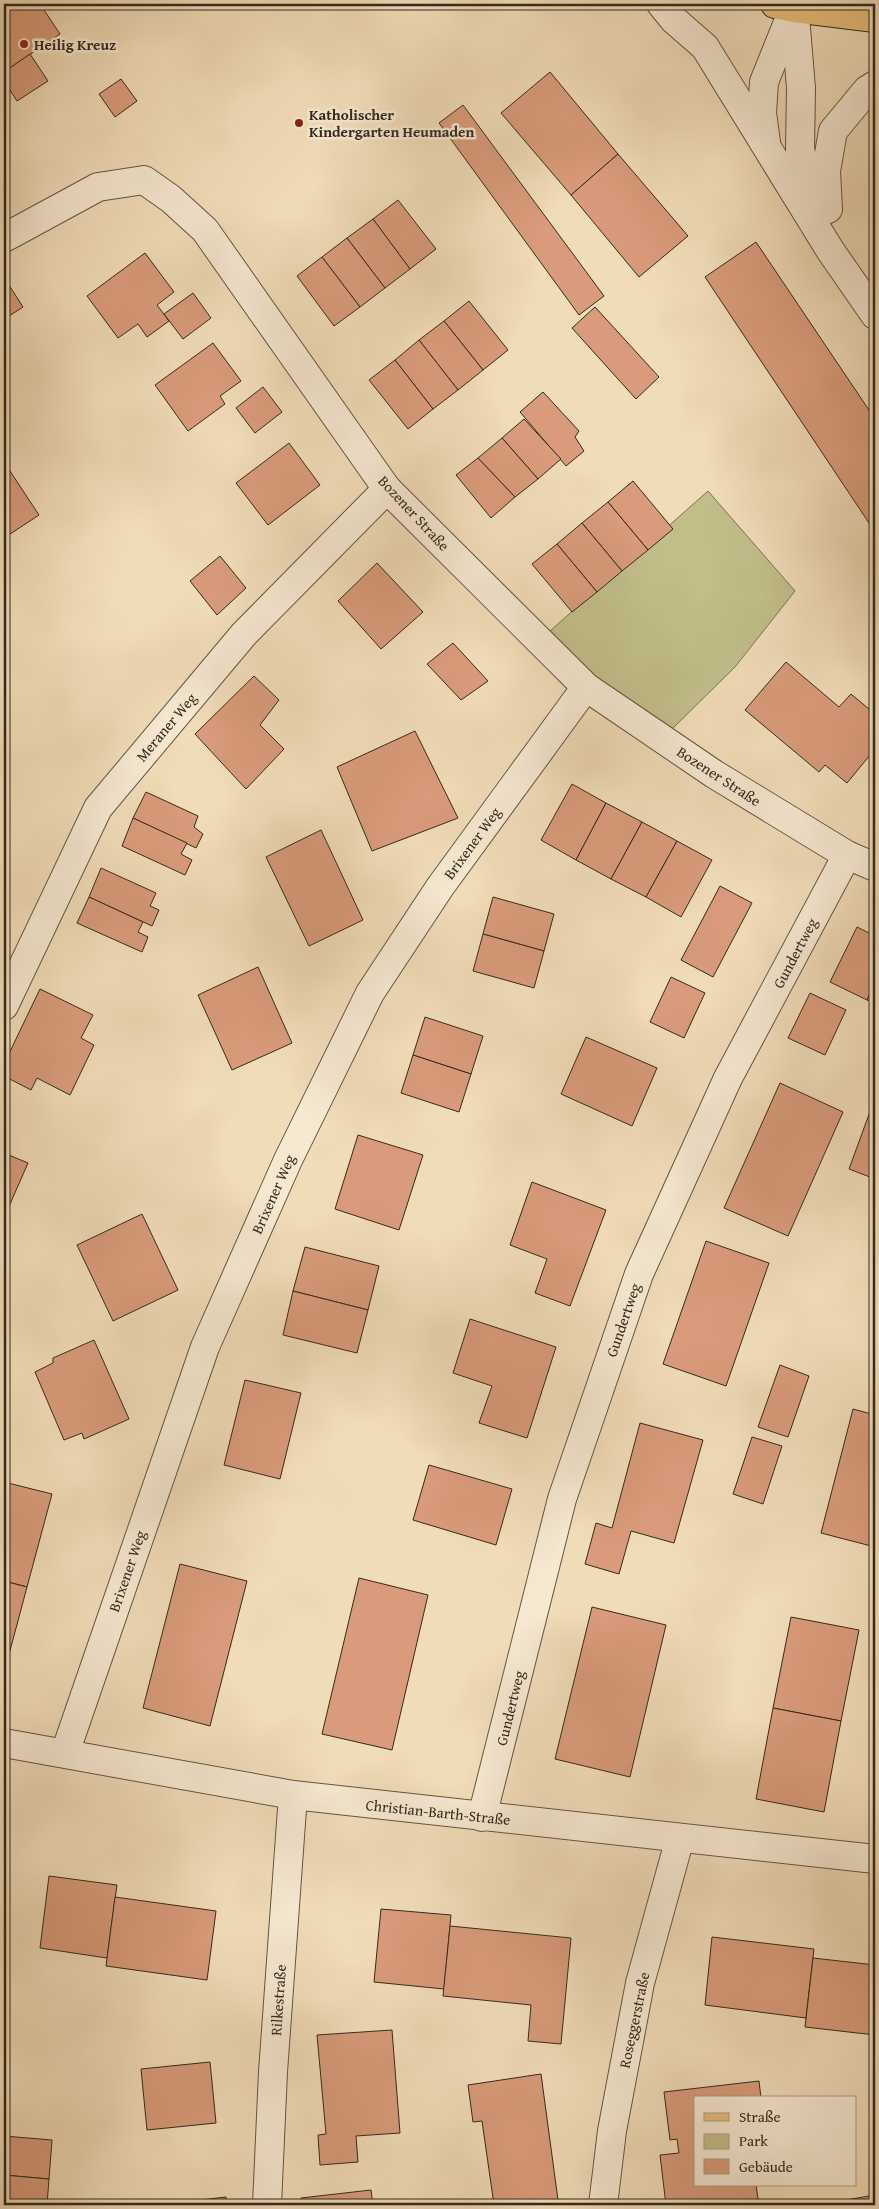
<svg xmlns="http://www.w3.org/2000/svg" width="879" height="2209" viewBox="0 0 879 2209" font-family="'Gentium Book Plus',serif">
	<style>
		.green { fill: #c1be8a; stroke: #7a7454 }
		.building { fill: #d99b7b; stroke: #332a1e }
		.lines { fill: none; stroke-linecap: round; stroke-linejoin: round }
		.street-casing { stroke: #625644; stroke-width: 30 }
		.primary-casing { stroke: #332a1e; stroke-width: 30 }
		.street { stroke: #f6e8d1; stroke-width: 28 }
		.primary { stroke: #e8be7c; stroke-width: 28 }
		.poi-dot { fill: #8f2418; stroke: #f6e8d1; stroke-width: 2 }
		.labels { text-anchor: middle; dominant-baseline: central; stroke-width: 5; stroke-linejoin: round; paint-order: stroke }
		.poi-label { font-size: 15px; font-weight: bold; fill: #332a1e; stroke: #f6e8d1; text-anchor: start }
		.street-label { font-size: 15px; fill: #332a1e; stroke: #f6e8d1 }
	</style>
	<rect width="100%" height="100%" fill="#f1dcb8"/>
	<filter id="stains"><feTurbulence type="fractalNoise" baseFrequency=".004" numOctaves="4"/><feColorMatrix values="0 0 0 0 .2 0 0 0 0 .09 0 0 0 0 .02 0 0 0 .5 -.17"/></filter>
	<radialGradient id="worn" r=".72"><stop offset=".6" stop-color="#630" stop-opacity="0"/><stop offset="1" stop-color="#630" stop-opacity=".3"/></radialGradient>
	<path class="green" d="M 708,491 L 795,591 L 735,667 L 669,732 L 594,679 L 550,631 Z"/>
	<g class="building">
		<path d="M 4,4 L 40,4 L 60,34 L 4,72 Z"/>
		<path d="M 30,54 L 48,81 L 17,101 L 4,81 L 4,72 Z"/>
		<path d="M 550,72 L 618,154 L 571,195 L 501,113 Z"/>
		<path d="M 121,79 L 137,101 L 115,117 L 99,94 Z"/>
		<path d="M 463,105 L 604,296 L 579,315 L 439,123 Z"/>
		<path d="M 618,154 L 688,236 L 639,277 L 571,195 Z"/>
		<path d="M 398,200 L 436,249 L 410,269 L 373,219 Z"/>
		<path d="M 373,219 L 410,269 L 385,288 L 347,238 Z"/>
		<path d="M 347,238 L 385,288 L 360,307 L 322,257 Z"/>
		<path d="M 756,242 L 875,419 L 875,532 L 705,277 Z"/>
		<path d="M 145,253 L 174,292 L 157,305 L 169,321 L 147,337 L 138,324 L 118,338 L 87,296 Z"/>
		<path d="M 322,257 L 360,307 L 334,326 L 297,276 Z"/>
		<path d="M 5,279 L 23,307 L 9,316 L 4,308 Z"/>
		<path d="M 193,293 L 211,318 L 183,339 L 164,314 Z"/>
		<path d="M 469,301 L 508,350 L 483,370 L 444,321 Z"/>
		<path d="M 595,307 L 659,377 L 636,399 L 572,328 Z"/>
		<path d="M 4,308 L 9,316 L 4,319 Z"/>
		<path d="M 444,321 L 483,370 L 458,390 L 419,340 Z"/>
		<path d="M 419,340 L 458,390 L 433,409 L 395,360 Z"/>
		<path d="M 213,343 L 241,381 L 220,396 L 225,404 L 188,431 L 155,385 Z"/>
		<path d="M 395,360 L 433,409 L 408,429 L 369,380 Z"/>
		<path d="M 263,387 L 282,412 L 255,433 L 236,408 Z"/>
		<path d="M 543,392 L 579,431 L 575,437 L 584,451 L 566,466 L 520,412 Z"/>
		<path d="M 524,419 L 561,459 L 538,479 L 502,438 Z"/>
		<path d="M 502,438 L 538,479 L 515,497 L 478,458 Z"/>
		<path d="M 289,443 L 320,485 L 268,525 L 236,483 Z"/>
		<path d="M 478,458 L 515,497 L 491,518 L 456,475 Z"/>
		<path d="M 4,462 L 39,515 L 4,538 Z"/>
		<path d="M 633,481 L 673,529 L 648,550 L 608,502 Z"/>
		<path d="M 608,502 L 648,550 L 622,571 L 582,523 Z"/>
		<path d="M 582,523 L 622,571 L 597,592 L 557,544 Z"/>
		<path d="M 557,544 L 597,592 L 572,612 L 532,564 Z"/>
		<path d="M 220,556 L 246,588 L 217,615 L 190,581 Z"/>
		<path d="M 377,563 L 423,612 L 381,649 L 338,601 Z"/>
		<path d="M 453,643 L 488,681 L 461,700 L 427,664 Z"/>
		<path d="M 786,662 L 839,707 L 851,694 L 875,714 L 875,749 L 847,783 L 825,765 L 819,772 L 745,710 Z"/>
		<path d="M 254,676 L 279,700 L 260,725 L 284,749 L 246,789 L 195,734 Z"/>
		<path d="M 415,731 L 458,818 L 372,851 L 337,767 Z"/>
		<path d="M 572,784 L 606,803 L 576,860 L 541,840 Z"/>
		<path d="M 146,792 L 198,816 L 194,827 L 203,834 L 196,848 L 133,818 Z"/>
		<path d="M 606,803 L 642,822 L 611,879 L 576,860 Z"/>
		<path d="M 133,818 L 187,843 L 181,854 L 192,860 L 185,875 L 122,846 Z"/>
		<path d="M 642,822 L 677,841 L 646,897 L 611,879 Z"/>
		<path d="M 321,830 L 363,920 L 309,946 L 266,857 Z"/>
		<path d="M 677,841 L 712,860 L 681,917 L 646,897 Z"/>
		<path d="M 101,868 L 156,893 L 150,906 L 159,910 L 152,926 L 89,897 Z"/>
		<path d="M 720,886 L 752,903 L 713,977 L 681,960 Z"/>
		<path d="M 89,897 L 143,922 L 138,932 L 148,937 L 142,952 L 77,923 Z"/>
		<path d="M 493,897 L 554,914 L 544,951 L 483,934 Z"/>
		<path d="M 857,927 L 875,936 L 875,982 L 867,1000 L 830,982 Z"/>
		<path d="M 483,934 L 544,951 L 534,988 L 473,971 Z"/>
		<path d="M 258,967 L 292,1043 L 232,1070 L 198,995 Z"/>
		<path d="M 671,977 L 705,993 L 684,1038 L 650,1022 Z"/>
		<path d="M 875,982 L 875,1004 L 867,1000 Z"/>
		<path d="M 40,989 L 93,1015 L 81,1038 L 94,1045 L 70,1095 L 37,1078 L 31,1090 L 4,1076 L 4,1064 Z"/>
		<path d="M 810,993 L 846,1010 L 825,1055 L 788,1038 Z"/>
		<path d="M 425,1017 L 483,1036 L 471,1074 L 413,1055 Z"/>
		<path d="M 586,1037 L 657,1068 L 632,1126 L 561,1094 Z"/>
		<path d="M 413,1055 L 471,1074 L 459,1112 L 401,1093 Z"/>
		<path d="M 780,1083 L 843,1112 L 788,1236 L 724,1208 Z"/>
		<path d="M 875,1098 L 875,1179 L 849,1169 Z"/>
		<path d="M 358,1135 L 423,1155 L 399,1230 L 335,1209 Z"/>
		<path d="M 4,1153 L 28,1163 L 7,1211 L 4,1210 Z"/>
		<path d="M 532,1182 L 606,1210 L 570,1306 L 535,1293 L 547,1259 L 510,1245 Z"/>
		<path d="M 142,1214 L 178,1290 L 113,1321 L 77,1245 Z"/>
		<path d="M 706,1241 L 769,1263 L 726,1386 L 663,1364 Z"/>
		<path d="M 305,1247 L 379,1266 L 368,1310 L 293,1291 Z"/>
		<path d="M 293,1291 L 368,1310 L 357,1353 L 283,1335 Z"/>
		<path d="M 470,1319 L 556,1347 L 527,1438 L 479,1423 L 492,1386 L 453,1373 Z"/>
		<path d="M 94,1340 L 129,1419 L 84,1439 L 82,1433 L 64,1440 L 35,1372 L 53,1363 L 53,1358 Z"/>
		<path d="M 780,1365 L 809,1376 L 788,1437 L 758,1427 Z"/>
		<path d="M 245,1380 L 301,1393 L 280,1479 L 224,1465 Z"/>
		<path d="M 853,1409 L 875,1415 L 875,1547 L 821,1533 Z"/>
		<path d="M 640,1423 L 703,1440 L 674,1543 L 631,1531 L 619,1574 L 585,1564 L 596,1523 L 612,1528 Z"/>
		<path d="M 752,1437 L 782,1446 L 763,1504 L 733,1494 Z"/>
		<path d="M 429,1465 L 512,1489 L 496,1545 L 413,1520 Z"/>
		<path d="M 4,1482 L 52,1494 L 27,1587 L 4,1581 Z"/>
		<path d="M 180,1564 L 247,1581 L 210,1726 L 143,1708 Z"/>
		<path d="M 359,1578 L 428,1595 L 392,1750 L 322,1734 Z"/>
		<path d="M 4,1581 L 27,1587 L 4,1673 Z"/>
		<path d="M 592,1607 L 666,1625 L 630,1777 L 555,1759 Z"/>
		<path d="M 791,1617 L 859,1630 L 841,1721 L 773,1708 Z"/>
		<path d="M 773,1708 L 841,1721 L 824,1812 L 756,1799 Z"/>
		<path d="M 49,1876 L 117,1885 L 107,1958 L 40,1948 Z"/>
		<path d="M 115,1897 L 216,1911 L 207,1980 L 106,1966 Z"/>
		<path d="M 381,1909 L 451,1915 L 444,1989 L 374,1982 Z"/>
		<path d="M 450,1926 L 571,1938 L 561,2044 L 528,2041 L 531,2005 L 443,1996 Z"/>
		<path d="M 712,1937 L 814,1949 L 806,2018 L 705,2005 Z"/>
		<path d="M 813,1958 L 875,1965 L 875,2035 L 805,2027 Z"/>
		<path d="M 392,2030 L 400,2133 L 356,2136 L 358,2162 L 320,2165 L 318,2135 L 326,2134 L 317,2035 Z"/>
		<path d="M 210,2062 L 216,2123 L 147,2130 L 141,2069 Z"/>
		<path d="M 541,2074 L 558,2200 L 520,2205 L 494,2205 L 482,2121 L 473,2122 L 468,2085 Z"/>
		<path d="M 759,2081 L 761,2098 L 695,2098 L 695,2185 L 756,2185 L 759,2205 L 666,2205 L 660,2155 L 679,2153 L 677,2139 L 670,2140 L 664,2092 Z"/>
		<path d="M 4,2136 L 52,2140 L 49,2179 L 4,2175 Z"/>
		<path d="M 4,2175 L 49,2179 L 47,2205 L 4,2205 Z"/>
		<path d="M 371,2190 L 373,2205 L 301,2205 L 301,2198 Z"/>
		<path d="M 875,2195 L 875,2205 L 817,2205 Z"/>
		<path d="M 226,2197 L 227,2205 L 167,2205 L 166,2204 Z"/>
	</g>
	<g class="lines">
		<defs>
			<g id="street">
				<path d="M 661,4 L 674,20 L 705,47 L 830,250 L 875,315"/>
				<path d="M 794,4 L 801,88 L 800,150 L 819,215"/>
				<path d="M 766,142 L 762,113 L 764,82 L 793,10"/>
				<path d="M 828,209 L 826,171 L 833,131 L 867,90 L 875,85"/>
				<path d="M 4,238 L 98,187 L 144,180 L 171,199 L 205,230 L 387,489 L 586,687 L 714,774 L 847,855 L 875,867"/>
				<path d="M 4,1006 L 98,808 L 244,634 L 387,489"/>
				<path d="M 4,1743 L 293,1795 L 875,1859"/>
				<path d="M 65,1753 L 205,1347 L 288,1160 L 370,993 L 440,887 L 586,687"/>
				<path d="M 482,1817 L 562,1499 L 639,1274 L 728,1078 L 847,855"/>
				<path d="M 267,2205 L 273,2072 L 293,1795"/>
				<path d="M 603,2205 L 612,2131 L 640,1983 L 680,1838"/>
			</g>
			<path id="primary" d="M 775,4 L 794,8 L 875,18"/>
		</defs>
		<use href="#street" class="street-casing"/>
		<use href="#primary" class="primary-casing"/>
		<use href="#street" class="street"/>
		<use href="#primary" class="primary"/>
	</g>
	<g class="poi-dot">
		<circle cx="24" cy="44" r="5"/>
		<circle cx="299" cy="123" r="5"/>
	</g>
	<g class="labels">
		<g class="poi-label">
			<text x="34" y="44">Heilig Kreuz</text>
			<text x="309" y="114">Katholischer<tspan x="309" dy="17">Kindergarten Heumaden</tspan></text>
		</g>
		<g class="street-label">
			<text transform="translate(414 513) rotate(47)">Bozener Straße</text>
			<text transform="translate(166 727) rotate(-50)">Meraner Weg</text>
			<text transform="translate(719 776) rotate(33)">Bozener Straße</text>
			<text transform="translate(472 843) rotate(-54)">Brixener Weg</text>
			<text transform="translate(795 953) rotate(-62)">Gundertweg</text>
			<text transform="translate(273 1194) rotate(-66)">Brixener Weg</text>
			<text transform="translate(623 1320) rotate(-71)">Gundertweg</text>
			<text transform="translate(127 1571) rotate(-71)">Brixener Weg</text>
			<text transform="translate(510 1708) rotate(-76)">Gundertweg</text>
			<text transform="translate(438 1812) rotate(6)">Christian-Barth-Straße</text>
			<text transform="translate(278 2000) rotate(-86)">Rilkestraße</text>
			<text transform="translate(634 2020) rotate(-78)">Roseggerstraße</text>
		</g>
	</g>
	<rect width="879" height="2209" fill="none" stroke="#f1dcb8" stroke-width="20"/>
	<rect x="5" y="5" width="869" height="2199" fill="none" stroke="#332a1e" stroke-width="2.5"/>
	<rect x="10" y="10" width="859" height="2189" fill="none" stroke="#332a1e"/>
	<rect x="694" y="2096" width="162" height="90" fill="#f6e8d1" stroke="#a89c89"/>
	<rect x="704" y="2113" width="25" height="8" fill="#e8be7c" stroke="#a89c89"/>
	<text x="739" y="2122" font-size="15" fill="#332a1e">Straße</text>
	<rect x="704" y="2134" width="25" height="15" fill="#c1be8a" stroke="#a89c89"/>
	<text x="739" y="2146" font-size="15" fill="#332a1e">Park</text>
	<rect x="704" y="2159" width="25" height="15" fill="#d99b7b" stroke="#a89c89"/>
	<text x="739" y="2172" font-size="15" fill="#332a1e">Gebäude</text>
	<rect width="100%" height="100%" filter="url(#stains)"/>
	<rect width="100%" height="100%" fill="url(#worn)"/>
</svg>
